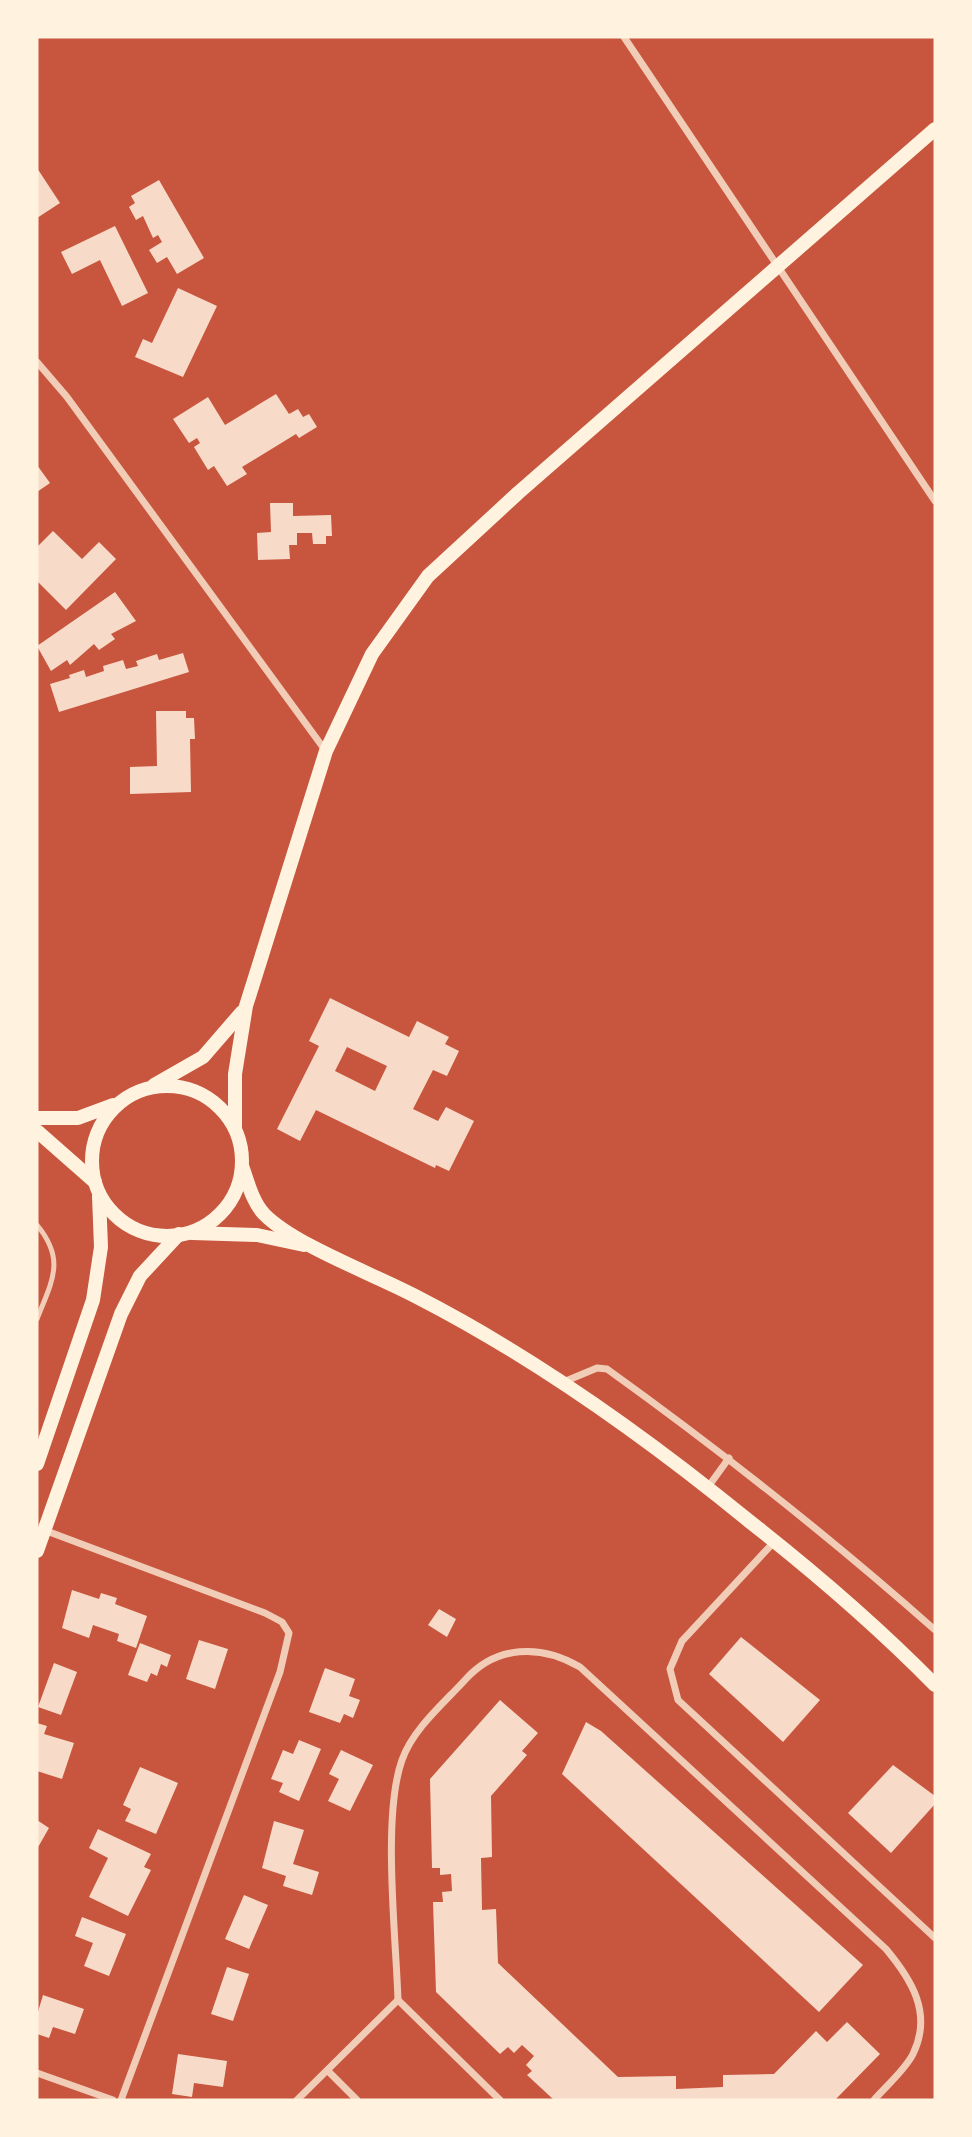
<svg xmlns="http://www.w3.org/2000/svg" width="972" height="2137" viewBox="0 0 972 2137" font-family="Jost,sans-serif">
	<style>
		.building { fill: #f7dbc8; fill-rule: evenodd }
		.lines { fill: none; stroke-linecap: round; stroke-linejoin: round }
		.service { stroke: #f1ccb7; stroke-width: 5 }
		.minor { stroke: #f1ccb7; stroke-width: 7 }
		.secondary { stroke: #fff3e0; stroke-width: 14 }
	</style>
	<rect width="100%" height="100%" fill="#c8553d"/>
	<g class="building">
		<path d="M 37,168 L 60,203 L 37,218 Z"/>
		<path d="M 159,180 L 204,258 L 177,274 L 167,257 L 157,263 L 149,250 L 162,242 L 158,235 L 153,238 L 143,216 L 136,220 L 129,207 L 135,203 L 131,196 Z"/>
		<path d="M 115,226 L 148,293 L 122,306 L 100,260 L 72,274 L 61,252 Z"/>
		<path d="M 178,288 L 217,306 L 183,377 L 135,357 L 143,339 L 152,343 Z"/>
		<path d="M 276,394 L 289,414 L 298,409 L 303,417 L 309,414 L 317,427 L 299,438 L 296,434 L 242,467 L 247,474 L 227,486 L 214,466 L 208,470 L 194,447 L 200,443 L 197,438 L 189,443 L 173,419 L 208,397 L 225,425 Z"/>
		<path d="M 37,465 L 50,483 L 37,492 Z"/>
		<path d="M 270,503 L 293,503 L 293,516 L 331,515 L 332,536 L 326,536 L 326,544 L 313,544 L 312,533 L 297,533 L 297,545 L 289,545 L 290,559 L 258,560 L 257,533 L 271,532 Z"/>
		<path d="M 53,531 L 82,559 L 99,542 L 116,559 L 66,610 L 37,581 L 37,547 Z"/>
		<path d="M 115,592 L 136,621 L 111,634 L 115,639 L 99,650 L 94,644 L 70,665 L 67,660 L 51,671 L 37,646 Z"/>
		<path d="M 183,653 L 189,672 L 59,712 L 50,684 L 70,678 L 69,675 L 84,670 L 86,677 L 104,671 L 103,666 L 123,660 L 126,669 L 138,666 L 136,661 L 157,654 L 159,660 Z"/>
		<path d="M 156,711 L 186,711 L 186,718 L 194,718 L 195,739 L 190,739 L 191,792 L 130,794 L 130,767 L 157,766 Z"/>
		<path d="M 330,998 L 409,1037 L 417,1021 L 449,1037 L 445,1044 L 459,1051 L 447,1076 L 433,1070 L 413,1109 L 438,1121 L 446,1107 L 474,1121 L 449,1171 L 436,1165 L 435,1168 L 316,1110 L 300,1141 L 277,1129 L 319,1046 L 309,1041 ZM 347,1047 L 387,1066 L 375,1091 L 335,1071 Z"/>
		<path d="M 72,1590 L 99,1599 L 101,1593 L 117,1598 L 115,1604 L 147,1616 L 136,1648 L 117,1641 L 119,1634 L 93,1625 L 89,1638 L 62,1628 Z"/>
		<path d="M 439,1609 L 456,1619 L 447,1637 L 428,1625 Z"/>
		<path d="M 741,1637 L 820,1700 L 783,1742 L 709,1674 Z"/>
		<path d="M 199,1640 L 228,1649 L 215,1689 L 186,1679 Z"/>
		<path d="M 140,1643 L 171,1655 L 167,1667 L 161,1664 L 157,1676 L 151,1673 L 147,1682 L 128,1675 Z"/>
		<path d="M 54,1663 L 77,1672 L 61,1715 L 38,1707 Z"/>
		<path d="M 325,1668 L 355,1679 L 349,1696 L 360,1700 L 353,1718 L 344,1714 L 340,1723 L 309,1712 Z"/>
		<path d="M 500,1700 L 538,1733 L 522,1751 L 527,1755 L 491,1796 L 492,1857 L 481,1858 L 482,1910 L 496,1909 L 498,1963 L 618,2077 L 676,2076 L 676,2089 L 723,2087 L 723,2075 L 774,2074 L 816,2031 L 827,2042 L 847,2022 L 880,2054 L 835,2100 L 554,2100 L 527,2075 L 532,2071 L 526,2065 L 534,2056 L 522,2045 L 514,2053 L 508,2047 L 500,2054 L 436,1992 L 433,1902 L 443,1902 L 442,1892 L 452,1891 L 451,1874 L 440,1875 L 440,1868 L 432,1868 L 430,1779 Z"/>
		<path d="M 586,1722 L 601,1731 L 863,1965 L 819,2012 L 562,1774 Z"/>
		<path d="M 37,1723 L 47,1726 L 44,1734 L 74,1743 L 62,1779 L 37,1771 Z"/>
		<path d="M 299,1740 L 321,1749 L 299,1801 L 279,1792 L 283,1783 L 271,1779 L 283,1750 L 293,1754 Z"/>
		<path d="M 341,1750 L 373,1765 L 350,1811 L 328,1801 L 339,1779 L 329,1774 Z"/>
		<path d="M 893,1765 L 935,1796 L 935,1804 L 891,1853 L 848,1813 Z"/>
		<path d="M 140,1767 L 178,1783 L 156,1834 L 125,1821 L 131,1809 L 123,1805 Z"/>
		<path d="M 37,1820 L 49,1828 L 37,1849 Z"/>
		<path d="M 274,1821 L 304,1830 L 293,1864 L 319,1872 L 312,1895 L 283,1886 L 286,1876 L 262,1868 Z"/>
		<path d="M 98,1829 L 151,1854 L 144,1867 L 151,1870 L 128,1916 L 89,1897 L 108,1858 L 89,1848 Z"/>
		<path d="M 244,1895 L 268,1905 L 249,1949 L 225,1939 Z"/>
		<path d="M 82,1917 L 126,1934 L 109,1976 L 84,1966 L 93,1943 L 75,1936 Z"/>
		<path d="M 227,1967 L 249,1974 L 233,2021 L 211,2014 Z"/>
		<path d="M 43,1995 L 84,2009 L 75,2034 L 53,2027 L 49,2038 L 37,2034 L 37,2015 Z"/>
		<path d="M 178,2054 L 227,2061 L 223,2087 L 194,2083 L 192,2097 L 172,2094 Z"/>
	</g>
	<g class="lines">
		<path class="service" d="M 37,1225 C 66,1260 52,1281 37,1319"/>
		<g class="minor">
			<path d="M 624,37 L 935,501"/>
			<path d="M 37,362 L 67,397 L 325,750"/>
			<path d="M 561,1383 L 597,1368 L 607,1369 C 721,1451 830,1537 935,1630"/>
			<path d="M 708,1487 L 729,1458"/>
			<path d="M 44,1530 L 265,1613 L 282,1622 L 289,1633 L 280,1672 L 121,2100"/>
			<path d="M 774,1542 L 682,1641 L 670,1669 L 678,1700 L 935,1938"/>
			<path d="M 328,2071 L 357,2100"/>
			<path d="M 37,2073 L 113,2100"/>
			<path d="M 297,2100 L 398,2000"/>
			<path d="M 500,2100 L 398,2000 C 396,1937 382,1816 402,1760 C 413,1729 443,1704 465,1680 C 496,1645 541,1644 580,1667 L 886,1949 C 911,1979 933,2013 913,2054 C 905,2070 886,2086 874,2100"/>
		</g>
		<g class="secondary">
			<path d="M 154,1085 L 203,1057 L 242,1012"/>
			<circle cx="167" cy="1161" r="75"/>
			<path d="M 37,1118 L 78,1118 L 113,1105"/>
			<path d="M 235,1128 L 235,1074 L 246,1006 L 326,751 L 372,654 L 428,576 L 518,493 L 935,129"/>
			<path d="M 37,1131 L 95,1182"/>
			<path d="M 242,1166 C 248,1182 252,1201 264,1214 C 294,1245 376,1275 417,1297 C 536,1358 646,1437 749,1521 C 814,1572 877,1626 935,1685"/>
			<path d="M 192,1233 L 257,1235 L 304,1245"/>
			<path d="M 37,1464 L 93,1300 L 101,1247 L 99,1196"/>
			<path d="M 37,1551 L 121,1314 L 140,1276 L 179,1234"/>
		</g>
	</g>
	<rect width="972" height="2137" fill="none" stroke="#fff3e0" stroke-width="77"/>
</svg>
